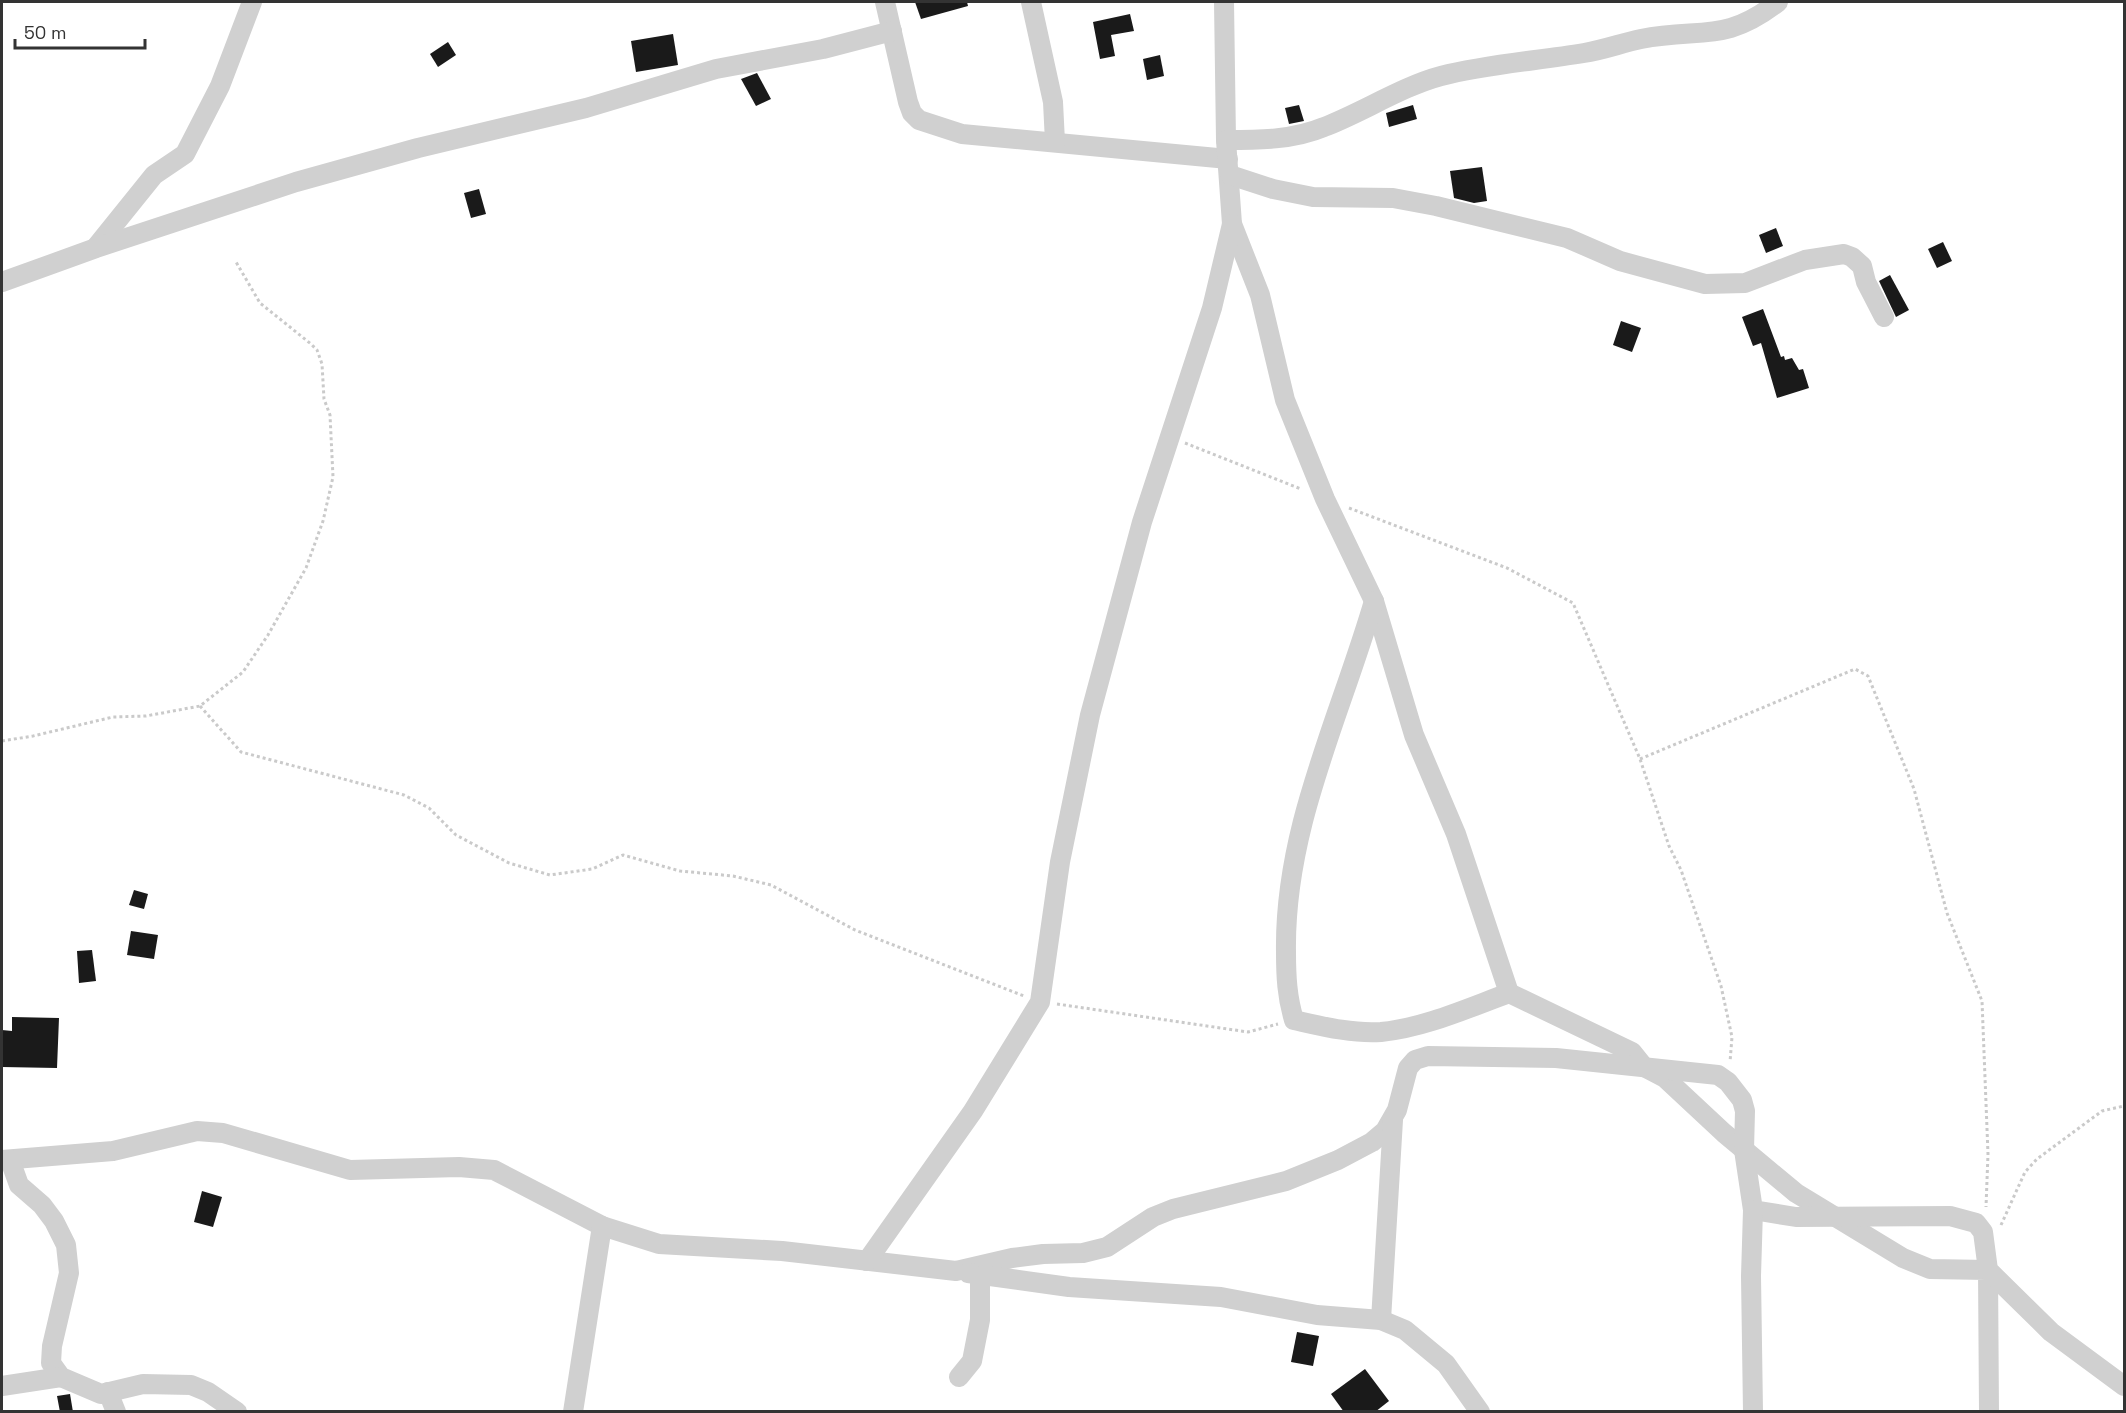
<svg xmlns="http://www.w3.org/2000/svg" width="2126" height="1413" viewBox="0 0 2126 1413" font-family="'Space Grotesk',sans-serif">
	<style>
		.building { fill: #1a1a1a }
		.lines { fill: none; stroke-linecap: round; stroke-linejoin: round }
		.path { stroke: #cacaca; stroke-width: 3; stroke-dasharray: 3 3; stroke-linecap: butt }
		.minor { stroke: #d0d0d0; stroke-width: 20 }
	</style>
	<rect width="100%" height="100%" fill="#fff"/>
	<g class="building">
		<path d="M 915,2 L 967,2 L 968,6 L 921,19 Z"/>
		<path d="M 1130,14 L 1134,31 L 1111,35 L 1115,56 L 1100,59 L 1093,22 Z"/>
		<path d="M 673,34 L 678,65 L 636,72 L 631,41 Z"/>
		<path d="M 448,42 L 456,55 L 438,67 L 430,54 Z"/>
		<path d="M 1160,55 L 1164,76 L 1147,80 L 1143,59 Z"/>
		<path d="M 757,73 L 771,99 L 756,106 L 741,79 Z"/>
		<path d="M 1299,105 L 1304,121 L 1289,124 L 1285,108 Z"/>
		<path d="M 1413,105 L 1417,119 L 1389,127 L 1386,113 Z"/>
		<path d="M 1482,167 L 1487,201 L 1474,203 L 1454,198 L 1450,171 Z"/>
		<path d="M 479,189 L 486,214 L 471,218 L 464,193 Z"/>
		<path d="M 1776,228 L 1783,246 L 1766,253 L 1759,235 Z"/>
		<path d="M 1943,242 L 1952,261 L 1937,268 L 1928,249 Z"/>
		<path d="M 1890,275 L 1909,310 L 1896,317 L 1879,281 Z"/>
		<path d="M 1763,309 L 1781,357 L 1784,356 L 1785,360 L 1792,358 L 1799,370 L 1803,369 L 1809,388 L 1777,398 L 1761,343 L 1753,346 L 1742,317 Z"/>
		<path d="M 1621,321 L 1641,328 L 1632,352 L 1613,345 Z"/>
		<path d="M 134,890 L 148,894 L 144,909 L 129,905 Z"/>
		<path d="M 131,931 L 158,935 L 154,959 L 127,955 Z"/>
		<path d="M 92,950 L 96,981 L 79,983 L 77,951 Z"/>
		<path d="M 12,1017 L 59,1018 L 57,1068 L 2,1067 L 2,1030 L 12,1031 Z"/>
		<path d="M 202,1191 L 222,1197 L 213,1227 L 194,1222 Z"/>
		<path d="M 1297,1332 L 1319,1336 L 1313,1366 L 1291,1362 Z"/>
		<path d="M 1365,1369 L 1389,1401 L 1375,1412 L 1344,1412 L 1331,1394 Z"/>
		<path d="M 70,1394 L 73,1412 L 60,1412 L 57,1396 Z"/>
	</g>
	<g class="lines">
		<g class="path">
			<path d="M 1185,443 L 1301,489"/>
			<path d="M 1349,508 L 1507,568 L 1573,603 L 1640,759 L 1669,846 L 1681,870 L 1721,986 L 1732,1037 L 1730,1062"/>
			<path d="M 200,706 L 241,752 L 404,795 L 429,808 L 456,835 L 509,863 L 550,875 L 592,869 L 623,855 L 680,871 L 733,876 L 771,885 L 855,930 L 1024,996"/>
			<path d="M 2,741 L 33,736 L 113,717 L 146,716 L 200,706 L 243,672 L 268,635 L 306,568 L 323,521 L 333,477 L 330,415 L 324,399 L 322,364 L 317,350 L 311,344 L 260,303 L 236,262"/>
			<path d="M 1640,759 L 1855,669 L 1868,676 L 1914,789 L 1947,913 L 1982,1001 L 1988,1154 L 1986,1207"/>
			<path d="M 1057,1004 L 1248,1032 L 1278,1024"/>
			<path d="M 2001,1225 L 2025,1172 L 2037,1159 L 2102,1111 L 2124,1106"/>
		</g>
		<g class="minor">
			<path d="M 885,2 L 908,102 L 912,113 L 919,120 L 962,134 L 1228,159"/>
			<path d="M 1031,2 L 1053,102 L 1055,142"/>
			<path d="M 1224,2 L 1226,140 L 1232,224 L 1260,295 L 1285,400 L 1325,499 L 1374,601 L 1414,735 L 1456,834 L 1509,993"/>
			<path d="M 1226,140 C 1259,140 1293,140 1324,127 C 1361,113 1403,86 1441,76 C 1488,64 1536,61 1584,53 C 1603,50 1622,43 1641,39 C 1701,27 1724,44 1778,2"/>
			<path d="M 1230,175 L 1273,189 L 1313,197 L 1393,198 L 1436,206 L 1567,238 L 1620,261 L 1705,284 L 1745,283 L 1805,260 L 1844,254 L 1852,257 L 1862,266 L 1866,282 L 1884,317"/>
			<path d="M 96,247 L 154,175 L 185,154 L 220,86 L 252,2"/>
			<path d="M 2,282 L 96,248 L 296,182 L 418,148 L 586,108 L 716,69 L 823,49 L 892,31"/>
			<path d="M 1374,601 C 1340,718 1284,828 1286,952 C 1286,976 1287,997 1294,1020 C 1321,1026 1352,1034 1381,1032 C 1424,1028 1468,1008 1509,993 L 1632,1052 L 1644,1067 L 1665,1078 L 1724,1133 L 1796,1193 L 1903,1258 L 1930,1269 L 1988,1270 L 1989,1412"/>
			<path d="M 2,1160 L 113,1151 L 197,1131 L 223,1133 L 350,1170 L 459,1167 L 494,1170 L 602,1226 L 659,1244 L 782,1251 L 956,1271 L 1012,1258 L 1043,1254 L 1083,1253 L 1107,1247 L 1153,1217 L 1173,1209 L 1286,1181 L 1338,1160 L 1372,1142 L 1385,1131 L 1397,1110 L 1408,1068 L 1415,1060 L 1428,1056 L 1556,1058 L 1718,1075 L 1728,1082 L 1742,1100 L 1745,1111 L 1744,1150 L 1753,1210 L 1796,1217 L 1950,1216 L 1976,1223 L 1983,1232 L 1988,1270 L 2051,1332 L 2124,1386"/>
			<path d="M 10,1160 L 19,1185 L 42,1205 L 54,1221 L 66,1245 L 69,1273 L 52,1346 L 51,1363 L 61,1377 L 101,1394 L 143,1384 L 191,1385 L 208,1392 L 237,1412"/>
			<path d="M 1753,1210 L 1751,1276 L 1753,1412"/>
			<path d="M 867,1261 L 973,1111 L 1040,1002 L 1060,862 L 1090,715 L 1142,522 L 1212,308 L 1232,224"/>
			<path d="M 968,1273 L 1069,1287 L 1221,1297 L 1317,1315 L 1381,1320 L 1405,1330 L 1446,1364 L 1480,1412"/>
			<path d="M 1381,1320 L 1393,1120"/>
			<path d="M 959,1377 L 972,1361 L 980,1320 L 980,1276"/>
			<path d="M 2,1386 L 61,1377"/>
			<path d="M 108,1392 L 116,1412"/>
			<path d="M 573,1412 L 602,1226"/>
		</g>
	</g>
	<rect width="2126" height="1413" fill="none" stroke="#333333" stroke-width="6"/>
	<path d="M15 39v9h130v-9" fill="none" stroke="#333333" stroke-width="3"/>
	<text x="24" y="39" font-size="18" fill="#333333" stroke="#ffffff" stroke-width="4.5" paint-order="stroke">50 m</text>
</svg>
